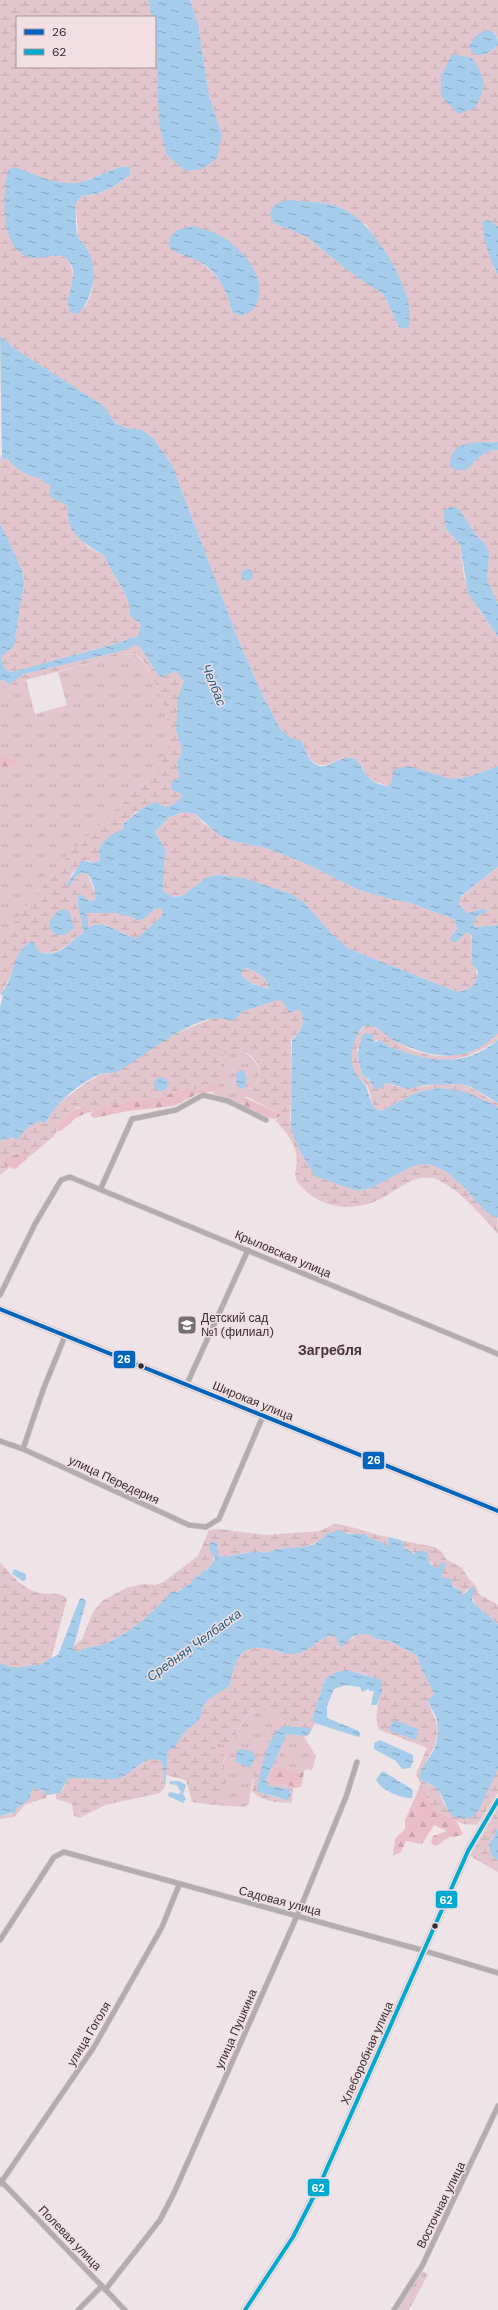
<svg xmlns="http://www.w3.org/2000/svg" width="498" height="2310" viewBox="0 0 498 2310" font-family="'DM Sans',sans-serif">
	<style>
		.grass { fill: url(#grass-tufts) }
		.forest { fill: url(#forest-firs) }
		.wetland { fill: url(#wetland-marsh); fill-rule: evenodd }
		.water { fill: url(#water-ripples); fill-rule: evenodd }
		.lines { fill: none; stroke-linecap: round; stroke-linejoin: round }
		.minor-casing { stroke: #c8c0c2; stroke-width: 6 }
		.tertiary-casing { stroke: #c8c0c2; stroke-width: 8 }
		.minor { stroke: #b2acae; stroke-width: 4.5 }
		.tertiary { stroke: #b2acae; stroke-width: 6 }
		.bus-1-casing { stroke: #f2dfe3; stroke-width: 7 }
		.bus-2-casing { stroke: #f2dfe3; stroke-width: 7 }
		.bus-1 { stroke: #0065bd; stroke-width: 4 }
		.bus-2 { stroke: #00a9ce; stroke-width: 4 }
		.bus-dot { fill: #352e30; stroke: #f2dfe3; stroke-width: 1.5 }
		.labels { text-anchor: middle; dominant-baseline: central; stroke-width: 3; stroke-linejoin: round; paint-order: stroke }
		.street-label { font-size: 12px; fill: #352e30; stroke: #f2dfe3 }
		.poi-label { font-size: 12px; fill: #352e30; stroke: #f2dfe3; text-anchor: start }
		.water-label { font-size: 13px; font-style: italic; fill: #185d85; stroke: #f2dfe3 }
		.quarter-label { font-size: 14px; font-weight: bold; fill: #423437; stroke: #f2dfe3 }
		.line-badge { stroke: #f2dfe3; stroke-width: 1.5 }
		.badge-label { font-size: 11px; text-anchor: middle; font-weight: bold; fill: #fff }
	</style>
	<defs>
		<pattern id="grass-tufts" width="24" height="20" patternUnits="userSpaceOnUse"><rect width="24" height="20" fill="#e3c5cd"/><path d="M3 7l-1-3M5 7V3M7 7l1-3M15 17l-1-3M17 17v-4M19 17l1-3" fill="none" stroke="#c3aab0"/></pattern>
		<pattern id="forest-firs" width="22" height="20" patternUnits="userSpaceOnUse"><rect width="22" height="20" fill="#eabec9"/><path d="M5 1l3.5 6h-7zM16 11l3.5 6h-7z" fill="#c9a4ad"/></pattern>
		<pattern id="wetland-marsh" width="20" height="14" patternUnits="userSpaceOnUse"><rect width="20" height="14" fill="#e3c5cd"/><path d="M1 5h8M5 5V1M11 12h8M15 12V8" fill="none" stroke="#c3aab0"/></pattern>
		<pattern id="water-ripples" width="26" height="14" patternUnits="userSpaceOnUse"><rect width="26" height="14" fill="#a5ccea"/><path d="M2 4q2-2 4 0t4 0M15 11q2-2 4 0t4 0" fill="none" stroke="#87a6be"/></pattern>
	</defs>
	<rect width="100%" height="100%" fill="#eee3e6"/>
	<g class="grass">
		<path d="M 133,654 C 152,661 172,719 169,739 C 168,752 161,762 154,773 L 68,855 L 0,940 L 0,690 L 11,688 L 26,680 L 35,714 L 67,705 L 58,672 L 119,655 Z"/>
		<path d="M 230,1050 C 247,1049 263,1062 258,1081 C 256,1086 251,1092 248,1097 L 244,1097 L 242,1102 L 244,1106 L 212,1093 L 216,1091 L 208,1086 L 220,1073 L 222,1055 Z"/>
		<path d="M 253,1708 L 261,1708 L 281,1719 L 269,1736 L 252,1782 L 249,1804 L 244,1807 L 217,1805 L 220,1803 L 222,1767 L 225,1759 L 213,1743 L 218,1742 L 228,1745 Z"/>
		<path d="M 290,1734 L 304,1737 L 316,1756 L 312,1770 L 306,1769 L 304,1772 L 294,1773 L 289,1769 L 274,1768 L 287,1736 Z"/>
		<path d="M 422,2271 L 428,2274 L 409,2310 L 397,2310 Z"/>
	</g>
	<g class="forest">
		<path d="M 0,755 L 16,759 L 18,763 L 11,767 L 0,766 Z"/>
		<path d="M 213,1085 L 219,1087 L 216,1091 L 199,1093 L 174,1106 L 128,1111 L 94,1118 L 90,1115 L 93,1111 L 131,1100 L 160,1097 L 183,1089 L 196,1089 Z"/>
		<path d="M 244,1097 L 280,1114 L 279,1119 L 269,1118 L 244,1106 L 242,1099 Z"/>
		<path d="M 84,1106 L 87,1107 L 87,1113 L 77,1117 L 61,1131 L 57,1131 L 56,1128 L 72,1111 Z"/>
		<path d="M 24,1153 L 28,1154 L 27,1159 L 15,1169 L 5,1166 L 4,1161 L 6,1156 Z"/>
		<path d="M 277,1767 L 289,1769 L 294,1773 L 304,1772 L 301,1787 L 294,1788 L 271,1782 L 270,1778 L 274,1768 Z"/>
		<path d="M 421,1784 L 427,1797 L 457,1822 L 463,1834 C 457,1838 451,1835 446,1839 C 441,1842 440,1845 434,1846 L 431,1842 L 433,1836 L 447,1831 L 434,1825 L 422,1844 L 406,1841 L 401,1852 L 393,1856 L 395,1839 L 405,1829 L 405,1820 Z"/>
	</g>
	<g class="wetland">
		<path d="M 0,0 L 148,0 L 152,17 L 17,17 L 17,67 L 155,67 L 155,43 L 159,87 L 159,123 L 222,135 L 209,96 L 198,23 L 190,0 L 498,0 L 498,38 L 494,32 L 493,50 L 498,45 L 498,226 L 488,220 L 483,230 L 493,267 L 498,275 L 498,442 L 482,443 L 450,466 L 466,470 C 476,461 483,450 498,450 L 498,604 L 487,580 L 489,554 L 486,545 L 476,535 L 459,509 L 443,512 L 446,529 L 460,544 L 464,577 L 480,612 L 498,637 L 498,766 L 471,776 L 452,779 L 431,775 L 392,781 L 389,787 L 368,778 L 362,767 L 342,758 C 319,772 310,765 302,741 L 291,738 L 281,730 L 263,696 L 240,644 L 172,465 L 153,438 L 143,430 L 126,428 L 115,423 L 104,406 L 15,349 L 0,336 ZM 441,76 L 459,114 L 442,96 ZM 128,166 L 131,174 C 116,186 102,196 82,196 L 76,203 L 78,237 L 87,248 L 93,284 L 91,295 L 85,307 L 68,303 C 72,286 78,271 65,257 L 53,255 L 34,258 L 30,173 C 39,176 48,181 57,183 C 81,190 105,168 128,166 ZM 273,223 L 366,224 L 401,281 L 399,327 L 384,295 L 347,270 L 307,237 ZM 227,241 L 244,257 L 259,280 L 232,312 C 225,285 221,278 199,261 Z"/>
		<path d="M 0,454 L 2,460 L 8,458 L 32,476 L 42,479 L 46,484 L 51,485 L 63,503 L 68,506 L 69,522 L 88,547 L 105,556 C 111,577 132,595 130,616 L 141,624 L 138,637 L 129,638 L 122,642 L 23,669 L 9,672 L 5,669 L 1,657 L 14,645 L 24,583 L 22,570 L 0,523 Z"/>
		<path d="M 136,645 L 140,647 L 158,675 L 162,676 L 176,671 L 184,681 L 176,730 L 182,751 L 177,763 C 181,773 176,787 182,795 L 177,803 L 169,807 L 151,804 L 136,812 L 124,823 L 123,830 L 99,850 L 99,861 L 94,863 L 87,860 L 73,872 L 67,885 L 71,885 L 78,874 L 87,873 L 96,895 L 95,900 L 89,901 L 82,895 L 77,903 L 81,918 L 83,933 C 68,942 57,959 38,951 L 35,943 L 27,943 C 20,953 6,989 0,993 L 0,940 L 68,855 L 154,773 C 161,762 167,752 169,740 C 172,721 153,666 137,655 C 133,652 124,655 119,655 L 26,680 L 11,688 L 0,690 L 0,680 L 6,681 L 8,684 L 24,674 L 122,651 Z"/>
		<path d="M 183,812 L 195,814 L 203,823 L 232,841 L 266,848 L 306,863 L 359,890 L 390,899 L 407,902 L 454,919 L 457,928 L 453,932 L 456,942 L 467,932 C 476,940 470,944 472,954 C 476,975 486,985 458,992 L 349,949 L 329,931 L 304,902 L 289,893 L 244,878 L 219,875 L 207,877 L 182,896 L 173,897 L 163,891 L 165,849 L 155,832 L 169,817 Z"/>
		<path d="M 498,867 L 498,925 L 475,927 L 473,923 L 476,917 L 489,910 L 483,909 L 467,914 L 459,905 L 461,897 Z"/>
		<path d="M 157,908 L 162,909 L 163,915 L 137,938 C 119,936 105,915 88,929 L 85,912 L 115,913 L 132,917 L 138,921 L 143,919 Z"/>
		<path d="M 247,968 C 256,972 267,978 270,989 L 252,984 L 241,975 L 242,970 Z"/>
		<path d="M 278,1000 L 283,1001 L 286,1007 L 299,1009 C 307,1020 301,1032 291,1040 L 292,1087 L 290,1120 L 300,1151 L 304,1158 L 357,1191 L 372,1188 L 411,1167 L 422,1164 L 432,1165 L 445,1171 L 464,1187 L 486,1212 L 497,1216 L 498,1234 C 484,1218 453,1182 432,1178 C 414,1174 396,1191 382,1198 C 360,1211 328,1210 308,1193 C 286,1174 300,1174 296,1153 C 294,1140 283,1129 275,1120 L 279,1119 L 280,1114 L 248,1097 C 251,1092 256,1087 258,1081 C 265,1057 241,1044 222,1055 L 220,1073 L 217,1081 L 213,1085 L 196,1089 L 183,1089 L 160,1097 L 131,1100 L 87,1113 L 87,1107 L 78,1107 L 72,1111 L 56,1128 L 57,1131 L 53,1137 L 29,1157 L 24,1153 L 6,1156 L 4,1161 L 5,1166 L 9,1168 L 0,1175 L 0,1141 L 12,1137 L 18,1139 C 23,1131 31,1124 41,1121 L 45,1124 L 58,1104 L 86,1083 L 102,1074 L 117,1072 L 168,1037 L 213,1018 L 238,1017 L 241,1012 Z"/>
		<path d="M 369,1025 C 383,1030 393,1040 406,1047 C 417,1053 436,1057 448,1056 C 461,1055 489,1041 498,1033 L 497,1041 C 464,1060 444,1067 407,1053 C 396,1049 388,1048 380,1039 L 357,1048 L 359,1066 L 363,1076 C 370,1079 372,1085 379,1087 L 388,1083 C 410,1094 435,1081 459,1084 C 474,1086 484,1098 498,1103 L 498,1107 L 439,1088 L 418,1092 L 381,1111 C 368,1106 373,1095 367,1086 C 365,1081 359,1079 356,1075 C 346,1061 352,1030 369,1025 Z"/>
		<path d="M 334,1524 C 354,1525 370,1535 389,1537 L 387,1547 L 354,1534 L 345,1532 L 304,1547 L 277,1549 L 266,1553 L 256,1551 L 223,1557 L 217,1555 L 217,1543 L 211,1542 C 214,1555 218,1566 202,1571 L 202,1573 L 193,1579 L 192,1582 L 176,1592 L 171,1593 C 153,1613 132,1631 107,1643 C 97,1647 86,1646 77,1652 L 73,1649 L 74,1646 L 82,1639 L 93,1612 L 102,1601 L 126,1588 L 143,1584 L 155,1585 L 163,1582 L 198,1556 L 209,1530 L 218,1529 L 265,1535 L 320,1531 Z"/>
		<path d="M 403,1541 L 435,1547 L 442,1552 L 446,1559 L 462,1568 L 469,1579 L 476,1586 L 479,1594 L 498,1605 L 498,1624 L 476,1605 L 468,1588 L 463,1595 L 460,1590 L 441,1578 L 429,1560 L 403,1547 Z"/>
		<path d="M 0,1562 C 12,1575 22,1589 40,1593 C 49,1595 61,1591 67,1599 L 51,1659 L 47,1660 L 41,1665 C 24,1664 17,1672 0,1663 Z"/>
		<path d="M 360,1634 L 369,1634 L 376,1639 L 389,1641 L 418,1656 C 419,1669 429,1680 434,1694 L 428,1701 C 430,1713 438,1716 437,1733 C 437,1750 419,1767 420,1780 L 437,1788 L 447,1810 L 493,1778 L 498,1769 L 498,1792 L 477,1825 L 463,1824 L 439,1813 L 429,1803 L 416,1774 L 427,1748 L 380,1730 C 371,1719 383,1693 382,1680 C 363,1674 342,1664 325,1679 L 312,1719 L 315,1723 L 309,1735 L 304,1737 L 290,1734 L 287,1736 L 270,1780 L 271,1782 L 293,1786 L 292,1802 C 281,1805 259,1800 252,1791 L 255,1770 L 272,1729 L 281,1719 L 261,1708 L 253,1708 L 251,1710 L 228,1745 L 223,1745 L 218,1742 L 213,1743 L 215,1747 L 225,1756 L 222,1767 L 228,1774 L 220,1803 L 213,1805 L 192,1802 L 186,1780 L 165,1775 L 168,1750 L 174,1748 L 186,1730 L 196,1723 L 201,1716 L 203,1706 L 210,1698 L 230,1686 C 235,1659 241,1641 273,1650 C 283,1653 289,1656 300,1652 C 312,1648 323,1634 336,1637 L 340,1645 ZM 291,1726 L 305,1728 L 305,1736 L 289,1733 L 287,1734 L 266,1780 L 269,1786 L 289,1789 L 281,1799 L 261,1793 L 257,1786 L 270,1743 Z"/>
		<path d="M 150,1759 L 157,1759 L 162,1762 L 165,1787 L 160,1793 L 105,1805 L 80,1818 L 74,1816 L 72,1804 L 56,1799 L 56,1794 C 63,1793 65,1786 67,1779 C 77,1776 87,1780 98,1779 C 106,1778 130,1772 137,1767 C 142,1764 144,1761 150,1759 Z"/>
		<path d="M 34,1788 L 43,1791 L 47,1795 L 46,1798 L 26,1804 L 14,1817 L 0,1819 L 0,1816 L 12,1814 L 16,1809 L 31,1796 L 31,1791 Z"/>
		<path d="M 498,1809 L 498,1828 L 491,1840 L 492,1856 L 498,1860 L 498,1872 L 470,1856 Z"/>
	</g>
	<g class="water">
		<path d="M 148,0 L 190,0 L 198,23 L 209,96 L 222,135 L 217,158 L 203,169 L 185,171 L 166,154 L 159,123 L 155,17 L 152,17 Z"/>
		<path d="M 488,30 C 496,33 498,37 498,45 C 491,52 484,57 474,54 L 469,47 C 473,38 478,32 488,30 Z"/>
		<path d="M 452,54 L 472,58 C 486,80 487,85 475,108 L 458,114 L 441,96 L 441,76 Z"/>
		<path d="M 129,166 L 131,174 C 116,186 102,195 82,196 L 76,203 C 76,213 75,228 78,237 C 80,241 84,243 86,247 C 99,268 94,297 78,314 L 71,313 C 70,310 68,306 68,302 C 69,290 78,274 70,263 C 61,249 47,259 33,258 C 0,254 2,197 8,170 L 15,167 C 43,177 61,190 91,179 C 105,174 114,167 129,166 Z"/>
		<path d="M 287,200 C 306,202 330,201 347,211 C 375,226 420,297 408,329 L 399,327 L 384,295 L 347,270 L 307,237 L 273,223 L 270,214 L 274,205 Z"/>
		<path d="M 488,220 L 498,226 L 498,275 C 489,260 484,240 482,222 Z"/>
		<path d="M 193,226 C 205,229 217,233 227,240 C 247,254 271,285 254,308 C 251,312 245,314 241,316 L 232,312 C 227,292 219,271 198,261 C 187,255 181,256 170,248 L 170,238 L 177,230 Z"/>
		<path d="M 0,336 L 15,349 L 104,406 L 115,423 L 126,428 L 143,430 L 153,438 L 172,465 L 240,644 L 263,696 L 281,730 L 291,738 L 302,741 C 318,791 336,750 354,759 C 362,764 363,773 369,778 C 374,783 382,785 388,787 L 392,781 L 393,770 L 407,766 L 452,779 L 471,776 L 498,766 L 498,867 L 461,896 L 459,905 L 467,913 L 483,909 L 489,910 L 476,917 L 473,923 L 475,927 L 498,925 L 498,1033 C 466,1065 433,1059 395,1041 C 386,1037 381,1027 370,1026 C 360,1024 360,1032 356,1038 C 350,1052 349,1069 361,1080 C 372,1089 366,1106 381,1111 L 418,1092 L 439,1088 L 457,1090 L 469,1093 L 498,1107 L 498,1218 L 486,1212 L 464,1187 L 445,1171 L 432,1165 L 422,1164 L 411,1167 L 372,1188 L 357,1191 L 315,1176 L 300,1151 L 291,1128 L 292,1040 C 301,1032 307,1020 299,1009 L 289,1013 L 283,1002 L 278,1000 L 241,1012 L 238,1017 L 230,1021 C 204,1005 141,1059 119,1071 C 114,1074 107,1072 101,1074 C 78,1083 56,1103 45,1124 L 41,1121 C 31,1124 23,1131 18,1140 L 12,1137 L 0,1141 L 0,1007 L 3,996 L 0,993 C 15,983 11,950 32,941 L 35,943 L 38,951 C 57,960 68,943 83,933 C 83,920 76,908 78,894 L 82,895 L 89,901 L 95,900 C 97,893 92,879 87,873 C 78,872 75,877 71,885 L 66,886 L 82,860 L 94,863 L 99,861 C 100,857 99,854 99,851 C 100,841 115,831 123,830 L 124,823 C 135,815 143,805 157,802 C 166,812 177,804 182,795 L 179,792 L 172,790 L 171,783 L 179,777 L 177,763 L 182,751 L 176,730 L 178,698 L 184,681 L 176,671 L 162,677 L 158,675 L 140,647 L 136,645 L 122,651 L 24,674 L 8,685 L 6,681 L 0,680 L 0,523 L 22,570 L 24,583 L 14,646 L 1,657 L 5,669 L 10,672 L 23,669 L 122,642 L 129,638 L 138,637 L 141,624 L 130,616 C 132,595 111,576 105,556 C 93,548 73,539 69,522 C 67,517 69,511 68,506 L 51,497 L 49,491 L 51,485 L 46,484 L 42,479 C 29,476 15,470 8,458 L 2,460 ZM 183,812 L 195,814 L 219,835 L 232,841 L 266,848 L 305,863 L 359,890 L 390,899 L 407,902 L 454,919 L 457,928 L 450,938 L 452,942 L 456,942 L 467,932 L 472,936 L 472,964 L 478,971 C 477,985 471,989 458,992 L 349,949 L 329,931 L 304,902 L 289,893 L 244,878 L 219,875 L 207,877 L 182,896 L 173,897 L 163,891 L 165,849 L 155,832 L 169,817 ZM 157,908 L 162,909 L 163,915 L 137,938 C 119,936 105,916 88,928 L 88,919 L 85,913 L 115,913 L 132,917 L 138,921 L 143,919 ZM 247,968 C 256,972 268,978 269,989 L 252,984 L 241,975 L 243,970 Z"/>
		<path d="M 498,442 L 498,450 C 483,450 476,461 466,470 L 455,470 L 450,466 C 450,438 477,443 498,442 Z"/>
		<path d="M 452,506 L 459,509 L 476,535 L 486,545 L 489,554 L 487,580 L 498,604 L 498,637 L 468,593 L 460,544 L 446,529 L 443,511 Z"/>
		<circle cx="247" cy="575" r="6"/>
		<path d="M 64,909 L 69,911 L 74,928 L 65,935 L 56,935 L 50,929 L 49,922 L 58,911 Z"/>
		<path d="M 366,1033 L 373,1035 L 373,1041 L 376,1042 L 380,1039 C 387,1047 394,1048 404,1052 C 438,1063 468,1065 498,1040 L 498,1103 L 471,1087 L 460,1084 L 425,1085 L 408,1089 L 388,1083 L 384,1084 L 384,1089 L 379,1087 L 375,1090 L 369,1079 L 363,1076 C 357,1061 356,1050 363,1035 Z"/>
		<path d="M 240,1070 L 244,1071 L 247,1080 L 245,1088 L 241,1089 C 235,1086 236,1079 237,1072 Z"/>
		<circle cx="161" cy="1084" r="7"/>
		<path d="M 339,1530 L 349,1534 L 365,1534 L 370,1539 L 372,1538 L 378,1542 L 382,1542 L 387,1547 L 389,1537 L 403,1541 L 403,1547 L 415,1554 L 419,1550 L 427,1552 L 430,1564 L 437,1569 L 442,1562 L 446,1564 L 441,1578 L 450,1578 L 453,1587 L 460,1590 L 463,1595 L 473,1586 L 475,1588 L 472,1600 L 476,1605 L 498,1624 L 498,1769 L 479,1810 L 470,1818 C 444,1822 449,1803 437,1789 C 434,1785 425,1782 420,1780 C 417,1771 431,1757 434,1749 C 438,1740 439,1726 436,1717 C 434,1711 429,1707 428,1700 L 434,1694 C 429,1680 419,1670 418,1656 L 389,1641 L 376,1639 L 369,1634 L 360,1634 L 352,1637 L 342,1647 L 340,1646 L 336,1637 L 331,1636 C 320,1637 311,1650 299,1653 C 288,1656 283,1652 272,1650 C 241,1641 235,1659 230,1686 L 210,1698 L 203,1706 L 201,1716 L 196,1723 L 186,1730 L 174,1748 L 168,1750 L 165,1787 L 162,1762 C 146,1751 134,1774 119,1778 C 105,1782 80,1776 68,1779 L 60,1793 L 47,1795 L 43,1791 L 34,1788 L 31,1791 L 30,1799 L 16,1809 L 16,1812 L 0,1816 L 0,1663 C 17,1672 24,1664 41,1665 L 47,1660 L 58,1655 L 80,1598 L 84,1599 L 86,1602 L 73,1649 L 77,1652 C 86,1646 97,1647 107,1643 C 132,1631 153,1613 171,1592 L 177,1592 L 192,1582 L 193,1579 L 202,1573 L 202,1571 L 208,1569 L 215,1559 L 209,1548 L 211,1541 L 217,1543 L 217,1555 L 223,1557 L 256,1551 L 266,1553 L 277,1549 L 304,1547 L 315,1544 L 327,1534 Z"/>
		<path d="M 14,1569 L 26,1574 L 26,1580 L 23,1581 L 12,1574 Z"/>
		<path d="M 347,1670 L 382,1680 L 382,1691 L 377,1705 L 371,1705 L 374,1691 L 370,1691 L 368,1689 L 362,1692 L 360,1687 L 346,1685 L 334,1689 L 327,1706 L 327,1718 L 359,1731 L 360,1736 L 358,1737 L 315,1723 L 312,1719 L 325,1679 L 334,1673 Z"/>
		<path d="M 394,1720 L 418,1729 L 416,1740 L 390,1731 L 389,1727 Z"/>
		<path d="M 285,1726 L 310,1728 L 311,1731 L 305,1736 L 287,1734 L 266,1780 L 269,1786 L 289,1789 L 291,1794 L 287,1800 L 258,1792 L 257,1786 C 262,1770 268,1730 285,1726 Z"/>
		<path d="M 380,1740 L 413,1755 L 413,1762 L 410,1768 L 402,1769 L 396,1761 L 374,1749 L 374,1743 Z"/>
		<path d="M 241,1749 L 254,1752 L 254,1756 L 256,1757 L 250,1768 L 236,1762 L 237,1751 Z"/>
		<path d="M 383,1771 L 410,1788 L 413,1791 L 412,1798 C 402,1799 378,1789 376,1779 Z"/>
		<path d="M 170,1781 L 179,1781 L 186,1785 L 183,1794 L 186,1799 L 183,1803 L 168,1796 L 169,1792 L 179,1794 L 181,1792 L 177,1785 L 169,1784 Z"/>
		<path d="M 498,1828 L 498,1860 L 492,1856 L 489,1845 Z"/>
	</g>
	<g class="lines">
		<defs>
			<g id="minor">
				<path d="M 101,1188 L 132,1119 L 176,1110 L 203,1095 L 228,1101 L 266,1120"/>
				<path d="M 0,1295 L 35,1224 L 61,1180 L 70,1177 L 498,1354"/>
				<path d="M 186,1386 L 248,1250"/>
				<path d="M 0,1441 L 23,1449 L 189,1525 L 206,1527 L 219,1519 L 263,1416"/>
				<path d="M 23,1449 L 43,1390 L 65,1336"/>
				<path d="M 0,1940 L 54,1857 L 64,1852 L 425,1951 L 498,1973"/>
				<path d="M 0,2180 L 125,2310"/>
				<path d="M 0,2184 L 94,2047 L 162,1927 L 179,1885"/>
				<path d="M 105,2290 L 160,2220 L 174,2193 L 297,1916 L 346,1797 L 357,1762"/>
				<path d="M 78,2310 L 102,2286"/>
				<path d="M 394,2310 L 422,2266 L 498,2106"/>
			</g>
			<g id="tertiary">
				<path d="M 0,1309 L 498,1511"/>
				<path d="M 245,2310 L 293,2237 L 320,2184 L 468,1851 L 498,1800"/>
			</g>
		</defs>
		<use href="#minor" class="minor-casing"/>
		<use href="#tertiary" class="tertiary-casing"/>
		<use href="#minor" class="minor"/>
		<use href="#tertiary" class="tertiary"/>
		<defs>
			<path id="bus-1" d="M 0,1309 L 498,1511"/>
			<path id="bus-2" d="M 245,2310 L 293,2237 L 320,2184 L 468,1851 L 498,1800"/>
		</defs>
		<use href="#bus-1" class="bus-1-casing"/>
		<use href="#bus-2" class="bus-2-casing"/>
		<use href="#bus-1" class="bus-1"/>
		<use href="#bus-2" class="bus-2"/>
	</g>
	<defs>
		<symbol id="school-square" viewBox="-11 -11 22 22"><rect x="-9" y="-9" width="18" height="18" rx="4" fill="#766d70" stroke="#f2dfe3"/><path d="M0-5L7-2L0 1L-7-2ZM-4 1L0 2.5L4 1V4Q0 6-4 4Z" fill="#fff"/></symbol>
	</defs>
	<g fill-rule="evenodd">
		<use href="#school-square" x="176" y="1314" width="22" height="22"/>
	</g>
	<g class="bus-dot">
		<circle cx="141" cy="1366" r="3.5"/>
		<circle cx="435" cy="1926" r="3.5"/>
	</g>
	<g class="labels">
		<g class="street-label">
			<text transform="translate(283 1254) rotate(23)">Крыловская улица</text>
			<text transform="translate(253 1401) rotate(22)">Широкая улица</text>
			<text transform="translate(114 1480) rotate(25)">улица Передерия</text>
			<text transform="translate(280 1901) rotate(15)">Садовая улица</text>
			<text transform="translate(236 2029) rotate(-66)">улица Пушкина</text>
			<text transform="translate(89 2034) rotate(-59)">улица Гоголя</text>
			<text transform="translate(367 2053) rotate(-66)">Хлеборобная улица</text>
			<text transform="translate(441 2205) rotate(-64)">Восточная улица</text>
			<text transform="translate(70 2238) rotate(46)">Полевая улица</text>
		</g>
		<g class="poi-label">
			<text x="201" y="1318">Детский сад<tspan x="201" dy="14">№1 (филиал)</tspan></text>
		</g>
		<g class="water-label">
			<text transform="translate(214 685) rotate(68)">Челбас</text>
			<text transform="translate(194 1645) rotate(-36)">Средняя Челбаска</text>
		</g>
		<g class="quarter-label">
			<text x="330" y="1350">Загребля</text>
		</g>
	</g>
	<g class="line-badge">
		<rect x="113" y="1350" width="23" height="19" rx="4" fill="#0065bd"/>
		<rect x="362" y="1451" width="23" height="19" rx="4" fill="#0065bd"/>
		<rect x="435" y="1890" width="23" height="19" rx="4" fill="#00a9ce"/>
		<rect x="307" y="2178" width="23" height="19" rx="4" fill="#00a9ce"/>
	</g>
	<g class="badge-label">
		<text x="124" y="1363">26</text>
		<text x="374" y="1464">26</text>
		<text x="446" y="1904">62</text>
		<text x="318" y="2192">62</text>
	</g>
	<rect x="16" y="16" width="140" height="52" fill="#f2dfe3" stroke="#a6989b"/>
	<rect x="24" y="29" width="20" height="6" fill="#0065bd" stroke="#a6989b"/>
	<text x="52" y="36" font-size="12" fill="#352e30">26</text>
	<rect x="24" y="49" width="20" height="6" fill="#00a9ce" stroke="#a6989b"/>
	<text x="52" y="56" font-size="12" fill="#352e30">62</text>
</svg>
